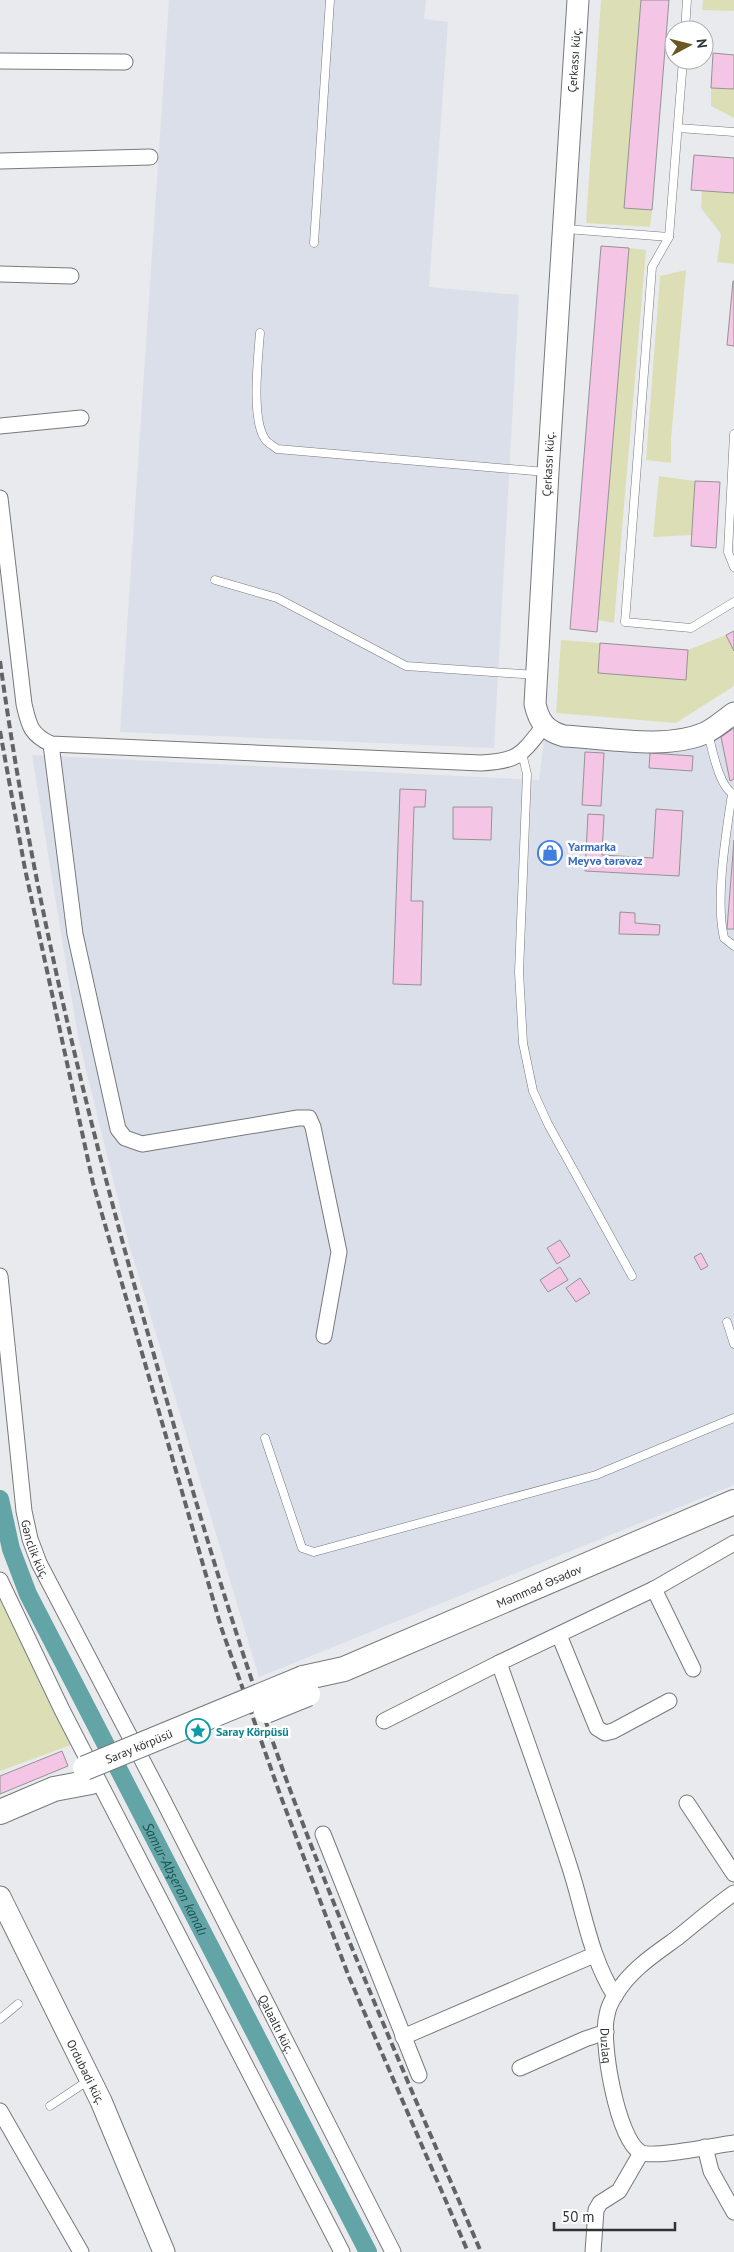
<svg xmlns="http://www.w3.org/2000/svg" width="734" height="2252" viewBox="0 0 734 2252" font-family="'PT Sans',sans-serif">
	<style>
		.built { fill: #dbdfe9 }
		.green { fill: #dcdfb6 }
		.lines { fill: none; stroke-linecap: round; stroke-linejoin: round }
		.canal { stroke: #63a5a6; stroke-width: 18 }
		.building { fill: #f4c5e4; stroke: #959394 }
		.lane-casing { stroke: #77797b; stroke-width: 9 }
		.street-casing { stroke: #77797b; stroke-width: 17 }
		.secondary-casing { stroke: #77797b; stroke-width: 23 }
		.primary-casing { stroke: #77797b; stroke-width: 26 }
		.lane { stroke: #fff; stroke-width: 8 }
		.street { stroke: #fff; stroke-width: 15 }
		.secondary { stroke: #fff; stroke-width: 21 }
		.primary { stroke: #fff; stroke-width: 24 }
		.rail { stroke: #626364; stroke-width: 4; stroke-dasharray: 8 4; stroke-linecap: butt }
		.primary-bridge-casing { stroke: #77797b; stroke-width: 26; stroke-linecap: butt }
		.primary-bridge { stroke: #fff; stroke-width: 24 }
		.labels { text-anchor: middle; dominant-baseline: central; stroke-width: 5; stroke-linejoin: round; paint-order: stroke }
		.street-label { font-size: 12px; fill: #313233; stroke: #fff }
		.shop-label { font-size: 12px; font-weight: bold; fill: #366cbe; stroke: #fff; text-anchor: start }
		.culture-label { font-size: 12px; font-weight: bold; fill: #0d838f; stroke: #fff; text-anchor: start }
		.water-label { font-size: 14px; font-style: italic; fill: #195355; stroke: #fff }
	</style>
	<rect width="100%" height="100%" fill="#e9eaed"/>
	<g class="built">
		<path d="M 169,0 L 426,0 L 424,19 L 448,22 L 429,287 L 519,295 L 494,748 L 120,732 Z"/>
		<path d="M 734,721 L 734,1485 L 259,1677 L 129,1244 L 78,1037 L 32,755 L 539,780 L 544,741 L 694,747 Z"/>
	</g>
	<g class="green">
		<path d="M 601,0 L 641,0 L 629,208 L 652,210 L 650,227 L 586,223 Z"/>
		<path d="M 703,0 L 734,0 L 734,11 L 702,10 Z"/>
		<path d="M 711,88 L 734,89 L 734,118 L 711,106 Z"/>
		<path d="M 702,191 L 734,193 L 734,264 L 717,262 L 721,234 L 701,208 Z"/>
		<path d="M 629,248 L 646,250 L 614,623 L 598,620 Z"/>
		<path d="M 686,270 L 671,439 L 671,463 L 646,460 L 660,276 Z"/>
		<path d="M 659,476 L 695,481 L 692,535 L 653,537 Z"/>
		<path d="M 726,635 L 734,651 L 734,686 L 676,723 L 556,713 L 561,640 L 600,643 L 598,673 L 686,680 L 688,650 Z"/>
		<path d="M 0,1591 L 71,1745 L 0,1771 Z"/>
	</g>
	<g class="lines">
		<path class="canal" id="s1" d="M 0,1499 L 11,1549 L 28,1594 L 368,2252"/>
	</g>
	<g class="building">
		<path d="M 641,0 L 669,0 L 652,210 L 624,208 Z"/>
		<path d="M 713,53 L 734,55 L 734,89 L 711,88 Z"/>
		<path d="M 694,155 L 734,158 L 734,193 L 691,190 Z"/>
		<path d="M 601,246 L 629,248 L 597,632 L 570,629 Z"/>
		<path d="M 733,281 L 734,281 L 734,346 L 727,345 Z"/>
		<path d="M 695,481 L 720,482 L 716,548 L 691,546 Z"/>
		<path d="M 734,631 L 734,651 L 726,635 Z"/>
		<path d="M 600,643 L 688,650 L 686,680 L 598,673 Z"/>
		<path d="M 734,728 L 734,779 L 730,781 L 721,737 Z"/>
		<path d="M 585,752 L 604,753 L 601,806 L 582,805 Z"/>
		<path d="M 650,753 L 693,756 L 692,771 L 649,768 Z"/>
		<path d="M 400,789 L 426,790 L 425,807 L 414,807 L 411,901 L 423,901 L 421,985 L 393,984 Z"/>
		<path d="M 453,807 L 492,807 L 491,840 L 453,839 Z"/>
		<path d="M 656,809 L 683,811 L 679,876 L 585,871 L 588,814 L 604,815 L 602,855 L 653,858 Z"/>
		<path d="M 734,840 L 734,929 L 727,929 Z"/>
		<path d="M 620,912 L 635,913 L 635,923 L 660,925 L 659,935 L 619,934 Z"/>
		<path d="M 560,1240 L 570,1256 L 557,1264 L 547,1248 Z"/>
		<path d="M 701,1253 L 708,1266 L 701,1270 L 694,1257 Z"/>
		<path d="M 560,1267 L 568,1280 L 548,1292 L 540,1280 Z"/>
		<path d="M 580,1278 L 590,1293 L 576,1302 L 566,1288 Z"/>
		<path d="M 62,1751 L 68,1766 L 0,1794 L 0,1776 Z"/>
	</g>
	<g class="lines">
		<defs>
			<g id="lane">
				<path d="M 685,30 L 687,0"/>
				<path d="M 683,60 L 669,237 L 652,267 L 625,622 L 691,628 L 734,602"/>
				<path d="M 678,128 L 734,132"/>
				<path d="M 566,229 L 669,237"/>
				<path d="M 314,243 L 330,0"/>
				<path d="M 260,333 C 258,358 251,419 265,439 C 267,443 274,446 277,449 L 546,472"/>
				<path d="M 734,434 L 728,552 L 734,567"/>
				<path d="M 215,580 L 277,598 L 406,666 L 536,675"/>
				<path d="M 708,733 C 712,748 719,788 734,794"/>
				<path d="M 522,753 L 527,774 L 519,972 L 523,1043 L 533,1091 L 548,1124 L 632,1276"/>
				<path d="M 734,795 L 732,794 C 726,834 715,899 724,938 L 734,946"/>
				<path d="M 727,1322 L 734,1344"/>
				<path d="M 265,1438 L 302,1548 L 314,1552 L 596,1475 L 734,1418"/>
				<path d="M 0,2019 L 18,2004"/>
				<path d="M 50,2106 L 89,2080"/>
			</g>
			<g id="street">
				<path d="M 0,61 L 125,62"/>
				<path d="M 0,161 L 150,157"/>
				<path d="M 0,274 L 71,276"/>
				<path d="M 0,426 L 81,418"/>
				<path d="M 0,498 L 24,704 C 29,725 30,734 51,744 L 481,763 C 519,761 521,755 544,726"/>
				<path d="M 51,744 L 75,934 L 118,1129 L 125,1138 L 142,1144 L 298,1118 L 309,1118 L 313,1127 L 339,1252 L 324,1336"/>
				<path id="s2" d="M 0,1276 L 24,1511 L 30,1539 L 39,1563 L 161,1796 L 393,2252"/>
				<path d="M 0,1580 L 62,1710 L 342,2252"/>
				<path d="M 654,1589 L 693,1669"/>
				<path d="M 559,1635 L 597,1728 L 605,1733 L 613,1731 L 669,1701"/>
				<path d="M 384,1721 L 499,1663"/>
				<path d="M 687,1803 L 734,1874"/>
				<path d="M 323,1834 L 419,2075"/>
				<path id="s3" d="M 734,1893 C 714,1907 696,1923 677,1938 C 655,1954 630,1970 616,1994 C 612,2000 608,2008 607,2015 C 600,2040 617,2138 640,2152 C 651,2159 717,2145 734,2143"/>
				<path d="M 615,1996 C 590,1957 584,1911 570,1868 C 548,1799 523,1731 499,1663 L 654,1589 L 734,1543"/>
				<path d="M 403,2037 L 594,1955"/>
				<path d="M 520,2068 L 585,2039 L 606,2032"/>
				<path d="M 0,2111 L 81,2252"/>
				<path d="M 705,2147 L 711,2171 L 734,2212"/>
				<path d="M 593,2252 L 596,2210 L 600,2203 L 619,2191 L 641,2153"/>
			</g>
			<g id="secondary">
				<path d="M 578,0 L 548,472 L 535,704 C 539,722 546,731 564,736 C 606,738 666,750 705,733 C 716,728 725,719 734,713"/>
				<path id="s4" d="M 0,1897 L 101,2101 L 164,2252"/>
			</g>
			<g id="primary">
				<path id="s5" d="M 303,1678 L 344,1669 L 734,1502"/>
				<path d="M 0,1812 L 54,1789 L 91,1782"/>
			</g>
		</defs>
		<use href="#lane" class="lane-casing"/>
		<use href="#street" class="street-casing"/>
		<use href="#secondary" class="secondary-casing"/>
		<use href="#primary" class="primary-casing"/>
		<use href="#lane" class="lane"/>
		<use href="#street" class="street"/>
		<use href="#secondary" class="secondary"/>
		<use href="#primary" class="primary"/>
		<g class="rail">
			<path d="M 0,661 C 32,894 88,1123 152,1348 C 194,1498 238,1649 292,1795 C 350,1950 416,2101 481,2252"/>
			<path d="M 0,731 L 25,869 L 93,1183 L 221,1627 L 281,1797 L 349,1977 L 468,2252"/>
		</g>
		<defs>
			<g id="primary-bridge">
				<path d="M 266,1711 L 308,1694"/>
				<path id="s6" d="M 85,1768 L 303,1678"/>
			</g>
		</defs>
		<use href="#primary-bridge" class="primary-bridge-casing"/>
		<use href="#primary-bridge" class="primary-bridge"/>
	</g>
	<defs>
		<symbol id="shop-ring" viewBox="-11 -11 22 22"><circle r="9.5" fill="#fff" stroke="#3f7fe0" stroke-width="1.5"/><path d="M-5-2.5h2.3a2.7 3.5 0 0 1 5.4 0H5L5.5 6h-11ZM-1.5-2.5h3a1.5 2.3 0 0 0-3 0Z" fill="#3f7fe0"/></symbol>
		<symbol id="sight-ring" viewBox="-11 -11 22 22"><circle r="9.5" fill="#fff" stroke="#0f9aa8" stroke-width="1.5"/><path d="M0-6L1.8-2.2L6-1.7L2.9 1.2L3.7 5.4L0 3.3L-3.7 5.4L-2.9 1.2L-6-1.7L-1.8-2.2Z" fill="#0f9aa8"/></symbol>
	</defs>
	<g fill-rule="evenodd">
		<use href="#shop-ring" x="536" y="839" width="28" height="28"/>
		<use href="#sight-ring" x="184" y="1717" width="28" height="28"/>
	</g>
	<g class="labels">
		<g class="street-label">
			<text transform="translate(574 60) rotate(-86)">Çerkassı küç.</text>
			<text transform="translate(548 464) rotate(-87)">Çerkassı küç.</text>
			<text stroke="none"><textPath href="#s2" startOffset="276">Gənclik küç.</textPath></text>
			<text stroke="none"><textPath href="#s5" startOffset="254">Məmməd Əsədov</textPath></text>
			<text stroke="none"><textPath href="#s6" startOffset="58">Saray körpüsü</textPath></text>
			<text stroke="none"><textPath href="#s2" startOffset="809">Qalaaltı küç.</textPath></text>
			<text stroke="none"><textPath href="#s3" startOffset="210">Duzlaq</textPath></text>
			<text stroke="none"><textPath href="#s4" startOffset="195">Ordubadi küç.</textPath></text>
		</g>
		<g class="shop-label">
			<text x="568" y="846">Yarmarka<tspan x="568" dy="14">Meyvә tәrәvәz</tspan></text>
		</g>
		<g class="culture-label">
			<text x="216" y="1731">Saray Körpüsü</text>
		</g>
		<g class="water-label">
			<text stroke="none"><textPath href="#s1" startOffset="420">Samur-Abşeron kanalı</textPath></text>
		</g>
	</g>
	<g transform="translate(689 45) rotate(83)"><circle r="24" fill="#ffffff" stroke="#adadad"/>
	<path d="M0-4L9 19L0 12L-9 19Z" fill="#6b5726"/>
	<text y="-8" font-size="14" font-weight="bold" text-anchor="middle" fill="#313233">N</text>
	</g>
	<path d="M554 2222v8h121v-8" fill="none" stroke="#313233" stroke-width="2.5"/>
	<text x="562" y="2222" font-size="15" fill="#313233" stroke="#ffffff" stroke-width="4" paint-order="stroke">50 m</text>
</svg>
